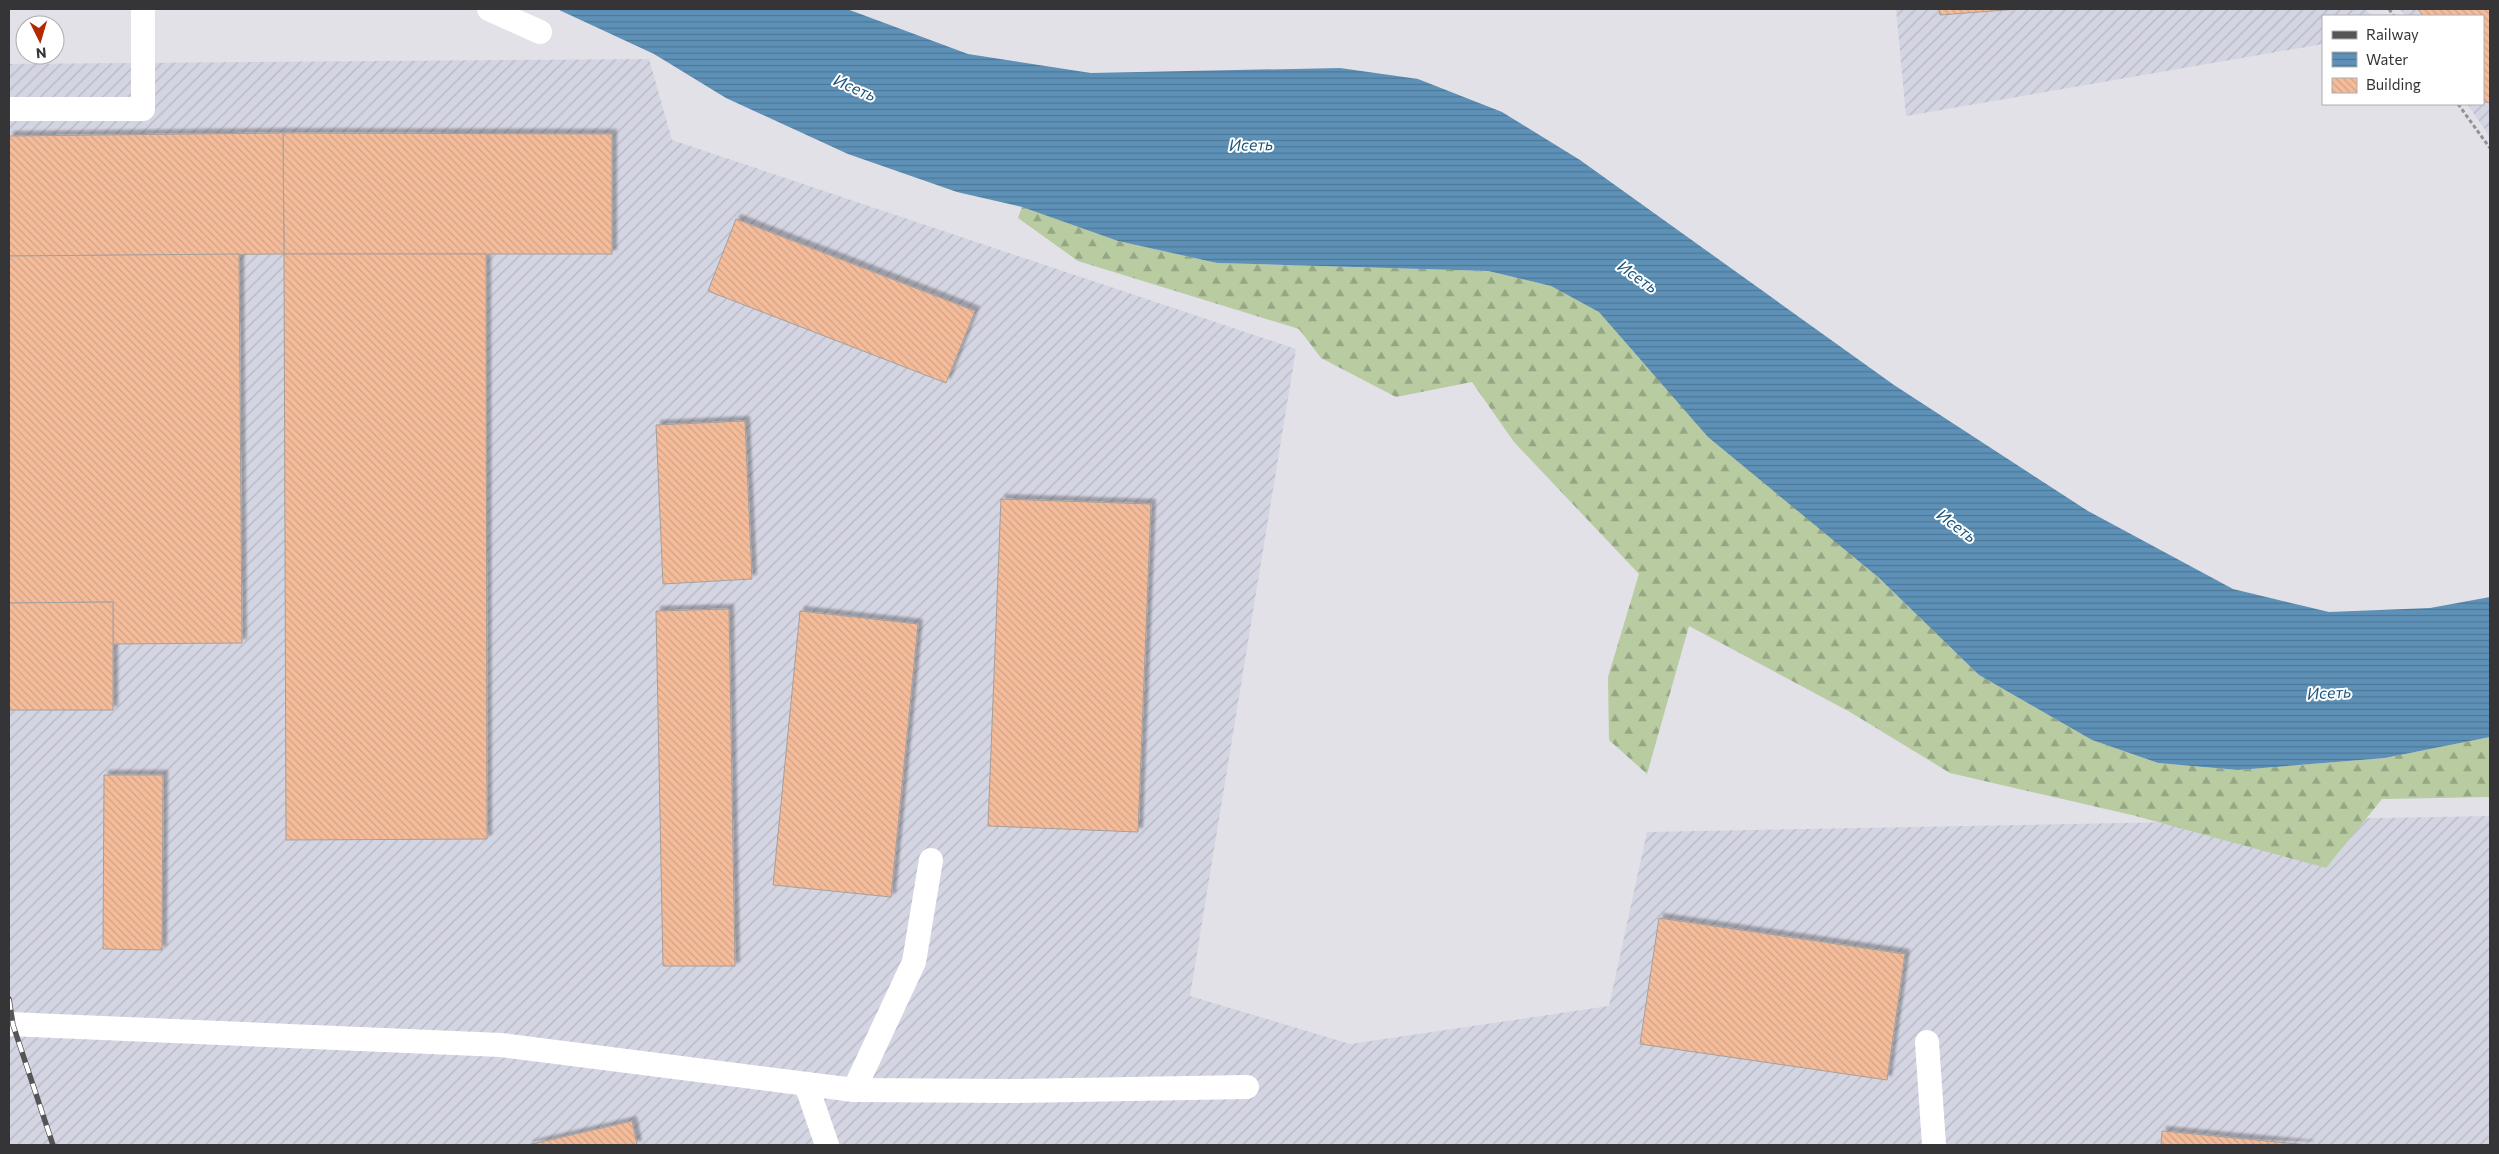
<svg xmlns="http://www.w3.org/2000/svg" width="2499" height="1154" viewBox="0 0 2499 1154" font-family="Commissioner,sans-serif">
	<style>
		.industrial { fill: url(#industrial-furrows) }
		.forest { fill: url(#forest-firs) }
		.water { fill: url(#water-rules) }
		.building { fill: url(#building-back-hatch); stroke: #a6a09d; filter: url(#shadow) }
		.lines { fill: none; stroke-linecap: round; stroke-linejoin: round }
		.path { stroke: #929296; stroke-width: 3; stroke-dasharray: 4 2.5; stroke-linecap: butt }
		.service { stroke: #fff; stroke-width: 24 }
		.rail-casing { stroke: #555558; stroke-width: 5.5 }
		.rail { stroke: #fff; stroke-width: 4; stroke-dasharray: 11; stroke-linecap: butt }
		.labels { text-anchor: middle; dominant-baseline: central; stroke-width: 4; stroke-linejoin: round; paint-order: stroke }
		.water-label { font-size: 16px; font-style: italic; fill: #1a557c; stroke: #fff }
	</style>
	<defs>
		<pattern id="industrial-furrows" width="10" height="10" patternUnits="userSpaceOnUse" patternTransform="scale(1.25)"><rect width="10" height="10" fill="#d4d5e2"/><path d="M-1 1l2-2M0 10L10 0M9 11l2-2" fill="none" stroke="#b7b7c2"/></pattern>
		<pattern id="forest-firs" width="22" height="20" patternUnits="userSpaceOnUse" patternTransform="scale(1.25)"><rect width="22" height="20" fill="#b8cba1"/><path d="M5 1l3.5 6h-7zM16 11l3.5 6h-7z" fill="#96a684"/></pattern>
		<pattern id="water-rules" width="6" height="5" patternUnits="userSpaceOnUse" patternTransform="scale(1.25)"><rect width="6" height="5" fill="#5e91b7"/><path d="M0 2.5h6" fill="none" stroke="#4e7796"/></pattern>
		<pattern id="building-back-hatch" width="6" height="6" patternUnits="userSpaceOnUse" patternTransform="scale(1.25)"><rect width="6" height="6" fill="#f4bc9a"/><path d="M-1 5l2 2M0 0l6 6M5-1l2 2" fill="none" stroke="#d2a285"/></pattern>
		<filter id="shadow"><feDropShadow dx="4.5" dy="-4.5" stdDeviation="1" flood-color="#0004"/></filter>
	</defs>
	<rect width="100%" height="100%" fill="#e1e1e7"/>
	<g class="industrial">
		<path d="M 1896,9 L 2366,9 L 2371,16 L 2323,16 L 2323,44 L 1906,116 Z"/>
		<path d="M 2400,9 L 2490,9 L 2490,137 L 2467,104 L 2483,104 L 2483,16 L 2405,16 Z"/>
		<path d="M 649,59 L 672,140 L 1296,349 L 1190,996 L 1350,1044 L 1609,1006 L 1647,832 L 2490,816 L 2490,1145 L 9,1145 L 9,64 Z"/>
	</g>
	<path class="forest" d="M 1022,207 L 1118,241 L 1217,263 L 1488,271 L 1551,286 L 1599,311 L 1639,358 L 1878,577 L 1979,675 L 2092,740 L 2158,763 L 2238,770 L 2385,758 L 2490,737 L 2490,797 L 2382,799 L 2326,868 L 2132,815 L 1950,773 L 1850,712 L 1689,626 L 1647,774 L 1609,740 L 1608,677 L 1639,574 L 1514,442 L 1472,382 L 1396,397 L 1321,358 L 1299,329 L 1078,261 L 1018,218 Z"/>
	<path class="water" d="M 557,9 L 847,9 L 968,54 L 1091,73 L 1340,68 L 1418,79 L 1502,112 L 1580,160 L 1894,385 L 2088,511 L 2233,589 L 2329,612 L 2430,608 L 2490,597 L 2490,737 L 2385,758 L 2238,770 L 2158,763 L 2092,740 L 1979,675 L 1878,577 L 1708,437 L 1599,312 L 1551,286 L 1488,271 L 1217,263 L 1118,241 L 1022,207 L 957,192 L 848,154 L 726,98 L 654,54 Z"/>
	<g class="building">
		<path d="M 1939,9 L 2019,9 L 1940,15 Z"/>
		<path d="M 2418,9 L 2490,9 L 2490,103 L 2486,102 L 2483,98 L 2483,16 L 2423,16 Z"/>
		<path d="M 283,133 L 612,134 L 612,254 L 284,254 Z"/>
		<path d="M 283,133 L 284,254 L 9,256 L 9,136 Z"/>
		<path d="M 736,219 L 975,311 L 946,383 L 708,291 Z"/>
		<path d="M 239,254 L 242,643 L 113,644 L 113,602 L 9,603 L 9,256 Z"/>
		<path d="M 284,254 L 486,254 L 487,839 L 286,840 Z"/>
		<path d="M 745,421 L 752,579 L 663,584 L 656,425 Z"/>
		<path d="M 1001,499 L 1151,504 L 1138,832 L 988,826 Z"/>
		<path d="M 113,602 L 113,710 L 9,710 L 9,603 Z"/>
		<path d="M 729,609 L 735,966 L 663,966 L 656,611 Z"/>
		<path d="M 800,611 L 918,624 L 891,897 L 773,885 Z"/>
		<path d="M 104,775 L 163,775 L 162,950 L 103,949 Z"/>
		<path d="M 1659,918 L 1905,954 L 1887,1080 L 1640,1044 Z"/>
		<path d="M 632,1121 L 637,1145 L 528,1145 Z"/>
		<path d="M 2162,1131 L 2309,1145 L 2161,1145 Z"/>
	</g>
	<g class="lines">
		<g class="path">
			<path d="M 2389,9 L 2394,16"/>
			<path d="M 2458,104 L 2490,148"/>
		</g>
		<g class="service">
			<path d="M 489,9 L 540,32"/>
			<path d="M 9,109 L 143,109 L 143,9"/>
			<path d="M 9,1024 L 501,1045 L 854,1090 L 1012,1091 L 1247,1087"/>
			<path d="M 1927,1042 L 1934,1145"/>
			<path d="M 806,1084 L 827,1145"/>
			<path d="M 854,1090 L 914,962 L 931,860"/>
		</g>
		<defs>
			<path id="rail" d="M 9,999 L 13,1025 L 53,1145"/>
		</defs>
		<use href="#rail" class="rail-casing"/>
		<use href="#rail" class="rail"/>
	</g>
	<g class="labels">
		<g class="water-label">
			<text transform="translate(855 87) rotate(23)">Исеть</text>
			<text transform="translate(1251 144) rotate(-1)">Исеть</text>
			<text transform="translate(1638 276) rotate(35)">Исеть</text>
			<text transform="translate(1957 525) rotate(37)">Исеть</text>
			<text transform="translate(2329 692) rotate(-3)">Исеть</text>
		</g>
	</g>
	<rect width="2499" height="1154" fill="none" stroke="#353537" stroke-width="20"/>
	<rect x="2322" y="15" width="162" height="90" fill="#ffffff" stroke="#aeaeaf"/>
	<rect x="2332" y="31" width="25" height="8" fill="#555558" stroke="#aeaeaf"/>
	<text x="2366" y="40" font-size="15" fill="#353537">Railway</text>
	<rect x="2332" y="52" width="25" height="15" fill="url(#water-rules)" stroke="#aeaeaf"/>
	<text x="2366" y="65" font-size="15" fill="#353537">Water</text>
	<rect x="2332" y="78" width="25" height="15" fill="url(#building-back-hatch)" stroke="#aeaeaf"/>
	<text x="2366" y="90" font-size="15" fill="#353537">Building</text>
	<g transform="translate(40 40) rotate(175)"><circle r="24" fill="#ffffff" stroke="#aeaeaf"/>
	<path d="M0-4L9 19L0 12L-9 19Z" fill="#b32900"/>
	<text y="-8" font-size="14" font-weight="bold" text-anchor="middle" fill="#353537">N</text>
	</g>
</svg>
